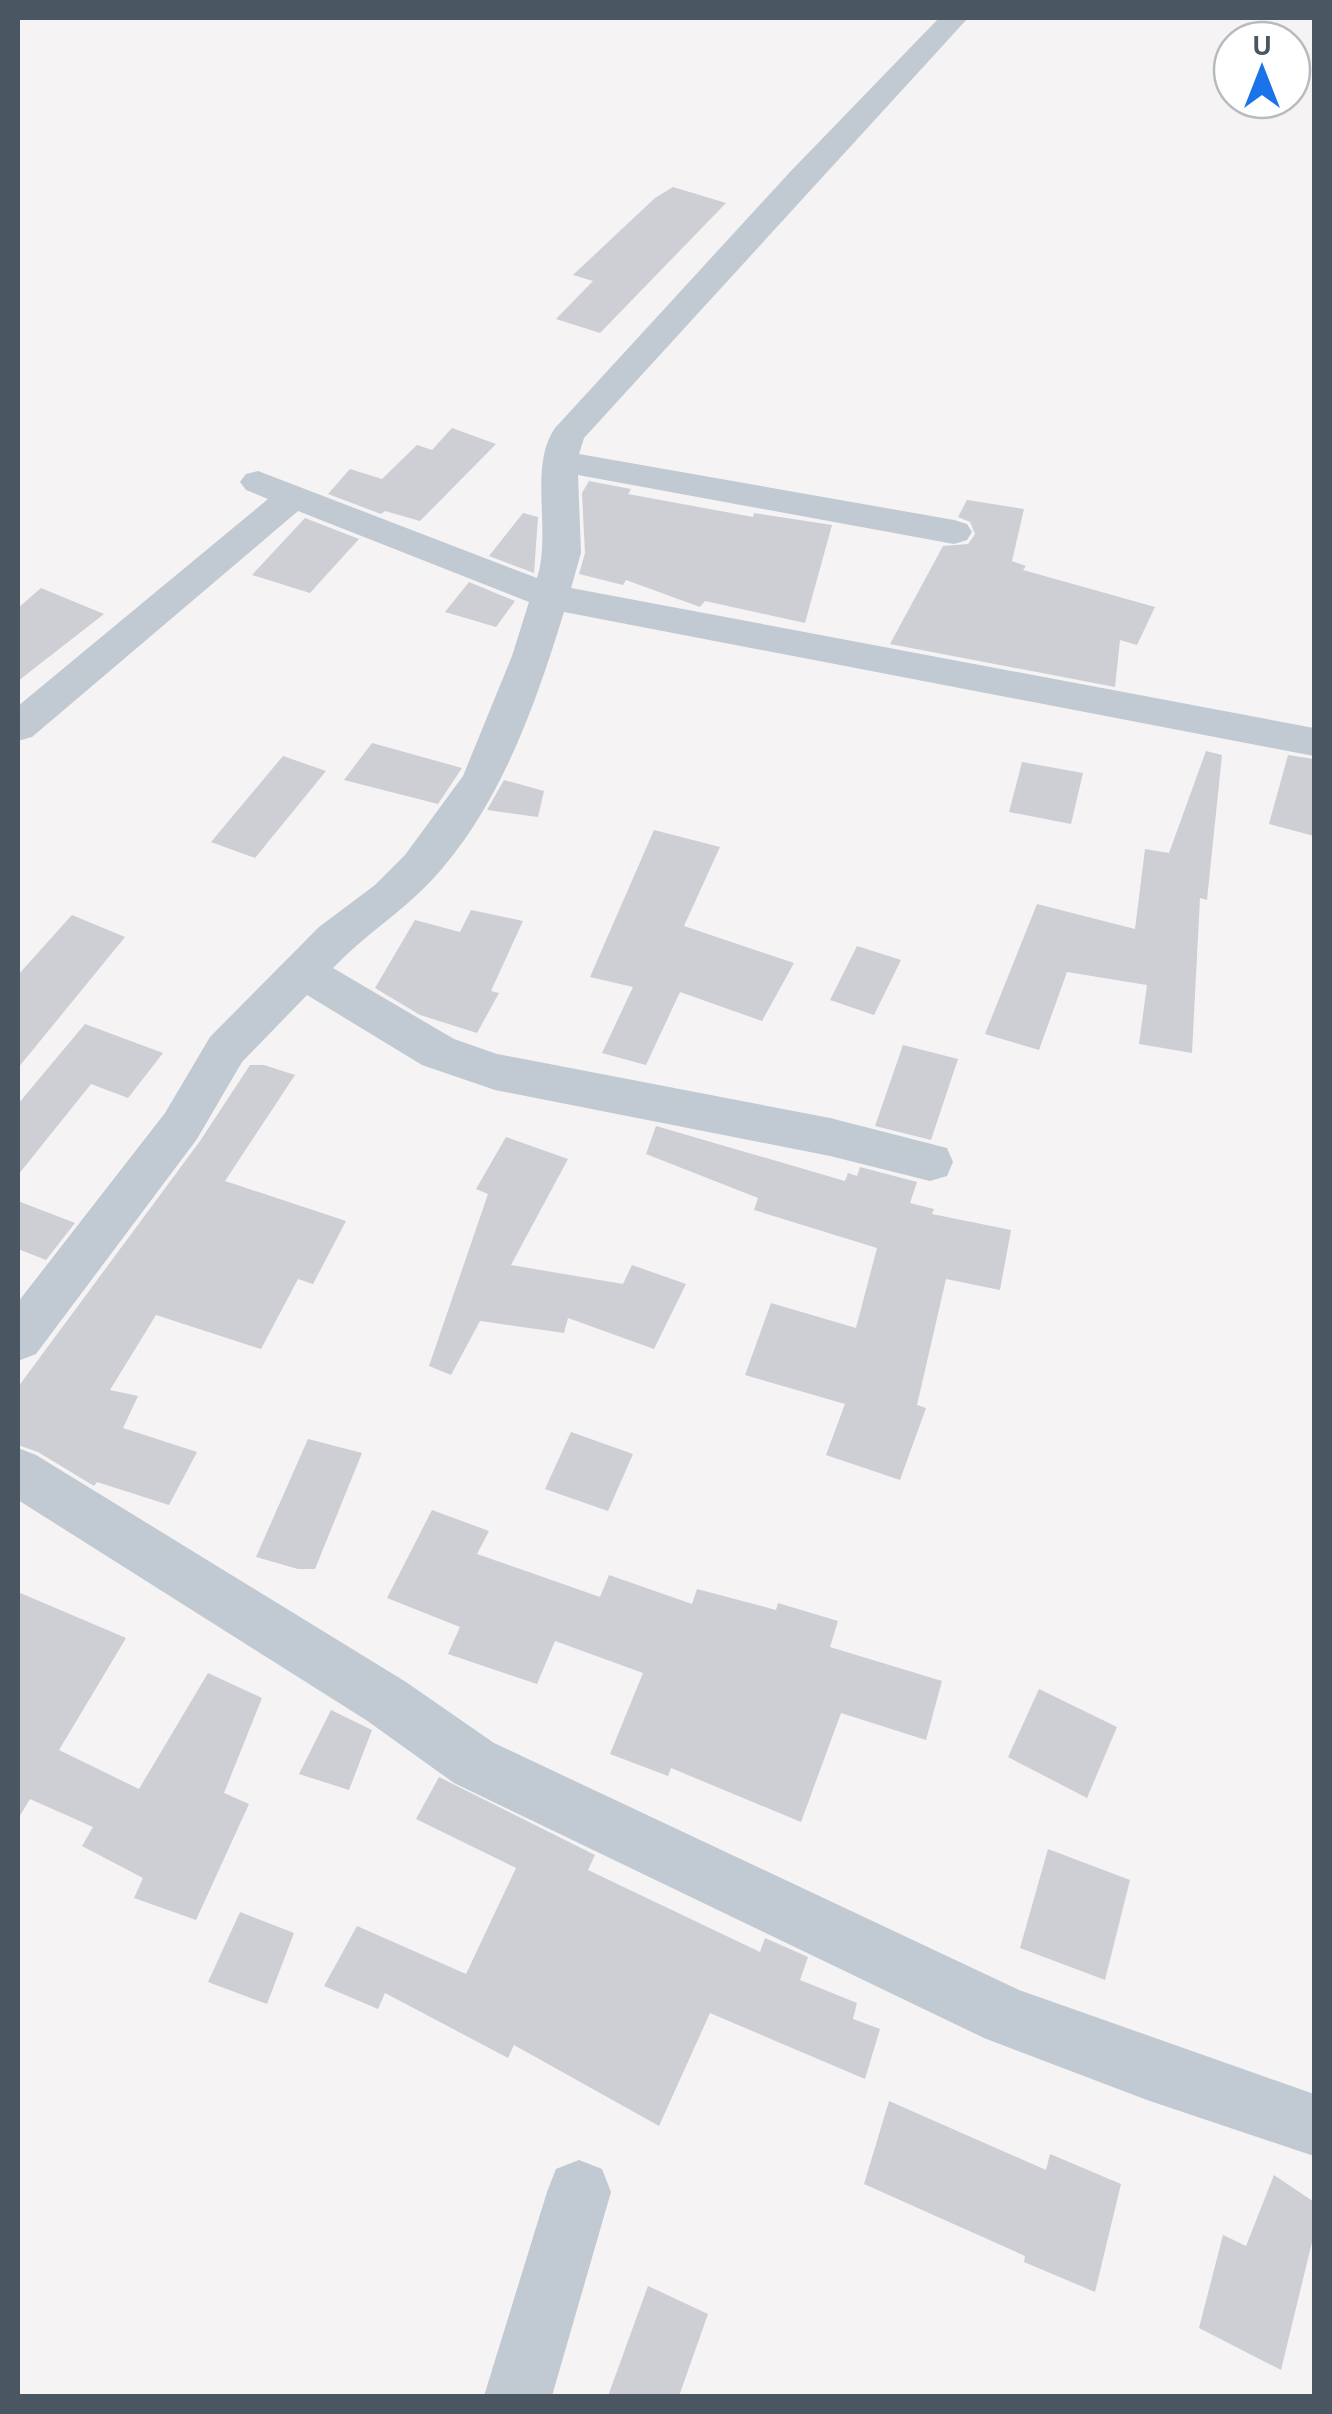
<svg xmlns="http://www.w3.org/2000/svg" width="1332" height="2414" viewBox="0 0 1332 2414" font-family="Ubuntu,sans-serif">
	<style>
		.building { fill: #cdcfd5 }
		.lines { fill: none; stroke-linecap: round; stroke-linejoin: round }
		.minor { fill: #c1cad2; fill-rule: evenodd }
	</style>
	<rect width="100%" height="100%" fill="#f5f3f3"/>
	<g class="building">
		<path d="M 673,187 L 726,203 L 600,333 L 556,319 L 593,281 L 573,275 L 655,198 Z"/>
		<path d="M 452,428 L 496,444 L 420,521 L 385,511 L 381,514 L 328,494 L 350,469 L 382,479 L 417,445 L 432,450 Z"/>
		<path d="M 589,481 L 631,489 L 628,494 L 753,517 L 754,513 L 832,525 L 805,623 L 705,601 L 700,607 L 626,580 L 623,585 L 579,574 L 585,553 L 582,493 Z"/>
		<path d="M 967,500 L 1024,509 L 1012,561 L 1026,566 L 1023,570 L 1155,607 L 1137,645 L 1120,640 L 1115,687 L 890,644 L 943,546 L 968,544 L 975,534 L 970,522 L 958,517 Z"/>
		<path d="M 523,513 L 538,517 L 534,573 L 489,556 Z"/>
		<path d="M 305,518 L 359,539 L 310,593 L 252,575 Z"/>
		<path d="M 469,582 L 515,601 L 496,627 L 445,612 Z"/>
		<path d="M 41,588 L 104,614 L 18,681 L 18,608 Z"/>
		<path d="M 372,743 L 462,768 L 438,804 L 344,780 Z"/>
		<path d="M 1206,751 L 1222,755 L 1207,900 L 1200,898 L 1192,1053 L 1139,1044 L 1147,985 L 1067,972 L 1039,1050 L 985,1034 L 1037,904 L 1135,929 L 1145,849 L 1169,853 Z"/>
		<path d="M 1288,755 L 1314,759 L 1314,836 L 1269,824 Z"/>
		<path d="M 283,756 L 326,771 L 255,858 L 211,842 Z"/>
		<path d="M 1022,762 L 1083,773 L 1071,824 L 1009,812 Z"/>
		<path d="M 504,780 L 544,791 L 538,817 L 487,810 Z"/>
		<path d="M 654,830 L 720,847 L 684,926 L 794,963 L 762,1021 L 680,992 L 646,1065 L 602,1053 L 633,987 L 590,977 Z"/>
		<path d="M 471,910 L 523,921 L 491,991 L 499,993 L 477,1033 L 420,1015 L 375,988 L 415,920 L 460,932 Z"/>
		<path d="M 72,915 L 125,937 L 18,1068 L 18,975 Z"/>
		<path d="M 857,946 L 901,960 L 874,1015 L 830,1000 Z"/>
		<path d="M 85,1024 L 163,1053 L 128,1098 L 91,1084 L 18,1175 L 18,1104 Z"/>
		<path d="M 903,1045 L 958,1059 L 931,1140 L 875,1126 Z"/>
		<path d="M 250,1065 L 264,1065 L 295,1075 L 225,1181 L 346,1221 L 313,1284 L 298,1279 L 261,1349 L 156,1315 L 110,1390 L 138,1396 L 123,1428 L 197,1452 L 169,1505 L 97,1482 L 94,1486 L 38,1452 L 18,1445 L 18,1387 L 200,1141 Z"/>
		<path d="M 656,1126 L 845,1181 L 848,1173 L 857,1176 L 860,1167 L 917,1182 L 910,1203 L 934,1209 L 932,1214 L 1011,1230 L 1000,1290 L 946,1279 L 917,1405 L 926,1408 L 900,1480 L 826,1455 L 845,1404 L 745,1375 L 771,1303 L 856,1328 L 877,1248 L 754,1210 L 758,1198 L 646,1154 Z"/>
		<path d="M 506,1137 L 568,1159 L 511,1265 L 623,1284 L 632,1265 L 686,1284 L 654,1349 L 568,1318 L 564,1333 L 480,1321 L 451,1375 L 429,1366 L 488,1194 L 476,1189 Z"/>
		<path d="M 18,1201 L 75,1223 L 46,1260 L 18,1249 Z"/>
		<path d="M 571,1432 L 633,1454 L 608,1511 L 545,1489 Z"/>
		<path d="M 308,1439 L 362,1453 L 315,1569 L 298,1569 L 256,1557 Z"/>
		<path d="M 432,1510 L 489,1531 L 477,1554 L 600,1597 L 609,1575 L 692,1604 L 697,1589 L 776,1610 L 778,1603 L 838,1621 L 830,1647 L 942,1681 L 926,1740 L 841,1713 L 801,1822 L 671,1768 L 668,1776 L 610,1754 L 643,1673 L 555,1641 L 537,1684 L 448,1654 L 460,1627 L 387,1598 Z"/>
		<path d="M 18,1592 L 126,1638 L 59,1750 L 139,1789 L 208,1673 L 262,1698 L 224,1793 L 249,1804 L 196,1920 L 134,1898 L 143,1878 L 82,1846 L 93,1827 L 30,1799 L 18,1819 Z"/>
		<path d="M 1039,1689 L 1117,1727 L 1087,1798 L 1008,1757 Z"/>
		<path d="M 331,1710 L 372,1730 L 349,1790 L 299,1774 Z"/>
		<path d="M 439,1777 L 595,1855 L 588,1870 L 760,1952 L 765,1938 L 808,1957 L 800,1980 L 857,2003 L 853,2019 L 880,2029 L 865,2079 L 710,2013 L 659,2126 L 514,2045 L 508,2058 L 385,1993 L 378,2009 L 324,1986 L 357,1926 L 466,1974 L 516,1868 L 416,1819 Z"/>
		<path d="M 1048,1849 L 1130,1880 L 1105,1980 L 1020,1948 Z"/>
		<path d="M 240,1912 L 294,1933 L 267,2004 L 208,1982 Z"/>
		<path d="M 889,2101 L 1046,2170 L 1050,2154 L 1121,2184 L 1095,2292 L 1024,2262 L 1025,2256 L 864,2184 Z"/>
		<path d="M 1274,2175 L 1314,2202 L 1314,2234 L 1281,2370 L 1199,2328 L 1223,2235 L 1246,2246 Z"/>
		<path d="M 648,2286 L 708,2314 L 679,2396 L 608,2396 Z"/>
	</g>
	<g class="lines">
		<g class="minor">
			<path d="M 939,18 L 968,18 L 584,438 L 579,454 L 954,520 L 967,524 L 972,532 L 967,540 L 954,544 L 578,475 L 581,553 L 571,588 L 1314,728 L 1314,756 L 564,612 C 535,706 500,807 431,881 C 401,913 363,936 333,968 L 454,1039 L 497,1054 L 830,1118 L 947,1148 L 953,1162 L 947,1176 L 930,1181 L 830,1156 L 495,1090 L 422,1065 L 307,995 L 242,1062 L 197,1139 L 36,1354 L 18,1361 L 18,1302 L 165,1113 L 210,1037 L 319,927 L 375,885 L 405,855 L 463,776 L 512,656 L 529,602 L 298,511 L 32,737 L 18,741 L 18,706 L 268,499 L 246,490 L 240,482 L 246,474 L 258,471 L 537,578 C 552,532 528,466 555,428 L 790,172 Z"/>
			<path d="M 18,1448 L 36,1455 L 406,1682 L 494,1743 L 1019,1990 L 1314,2094 L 1314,2156 L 1147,2100 L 984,2038 L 454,1783 L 366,1720 L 18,1500 Z"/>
			<path d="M 579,2160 L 602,2169 L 611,2192 L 552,2396 L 484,2396 L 547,2192 L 556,2169 Z"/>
		</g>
	</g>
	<rect width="1332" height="2414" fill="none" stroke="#4a5661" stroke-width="40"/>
	<g transform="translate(1262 70)"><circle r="48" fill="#ffffff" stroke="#b7bbc0" stroke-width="2.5"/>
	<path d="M0-8L18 38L0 25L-18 38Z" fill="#1a73e8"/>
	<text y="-15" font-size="28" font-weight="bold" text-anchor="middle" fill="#4a5661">U</text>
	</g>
</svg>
